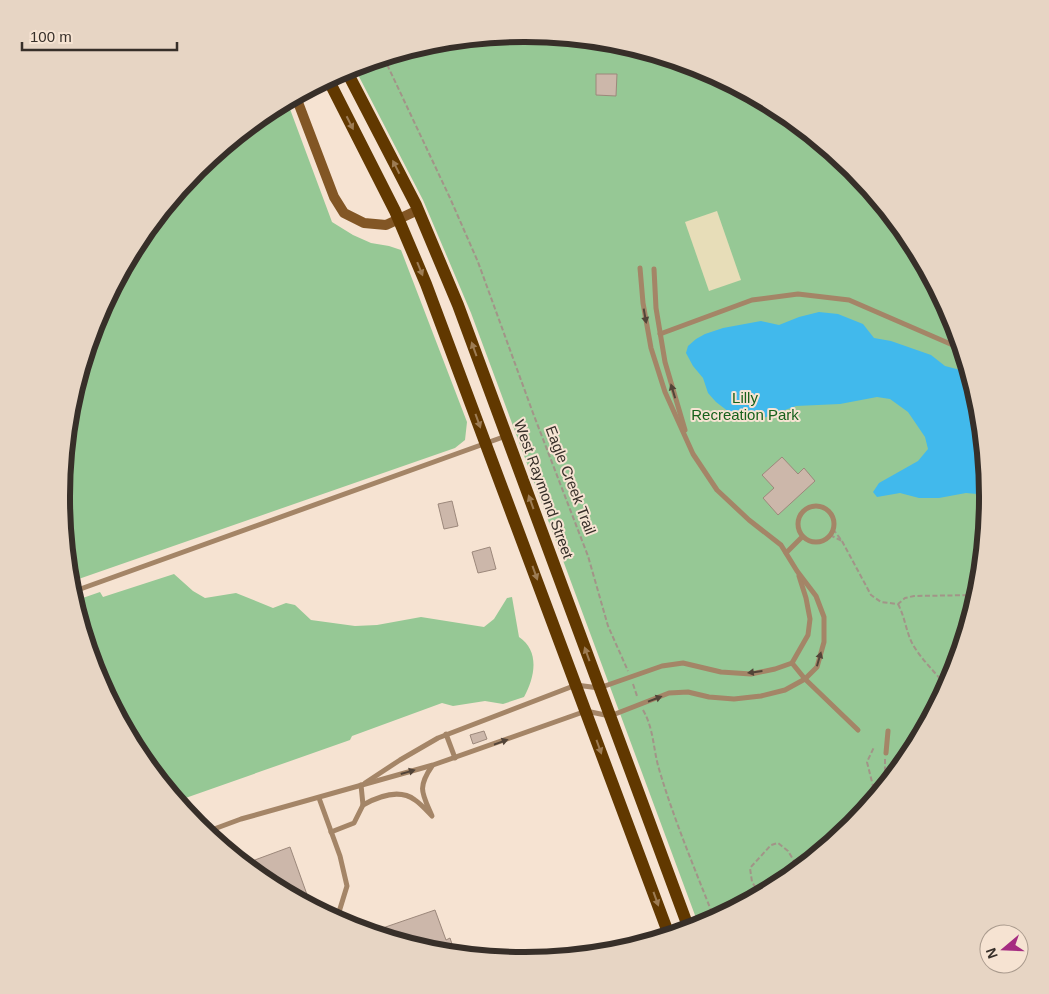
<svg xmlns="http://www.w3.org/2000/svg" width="1049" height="994" viewBox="0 0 1049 994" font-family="Helvetica,sans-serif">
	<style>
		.green { fill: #96c895 }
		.sand { fill: #e7ddb8 }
		.water { fill: #41b9ec }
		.building { fill: #ccb7aa; stroke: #9c887b }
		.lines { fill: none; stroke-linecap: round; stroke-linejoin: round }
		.path { stroke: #a29488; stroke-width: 2; stroke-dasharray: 5 2.5; stroke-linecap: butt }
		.lane { stroke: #a48567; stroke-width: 5 }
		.secondary { stroke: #825625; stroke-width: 10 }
		.primary { stroke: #613800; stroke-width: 12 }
		.oneway { fill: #9d7c54 }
		.oneway2 { fill: #524438 }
		.labels { text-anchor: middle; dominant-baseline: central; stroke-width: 4; stroke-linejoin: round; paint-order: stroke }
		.park-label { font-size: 15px; fill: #17611c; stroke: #f6e3d2 }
		.street-label { font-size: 15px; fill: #372f29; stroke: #f6e3d2 }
		.rim { fill: none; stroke: #372f29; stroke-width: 6 }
	</style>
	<rect width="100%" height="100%" fill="#f6e3d2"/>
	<g class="green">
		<path d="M 525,34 L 615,43 L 702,69 L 782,112 L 852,170 L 910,240 L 953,320 L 979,407 L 988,497 L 979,588 L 952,675 L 910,755 L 852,825 L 782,882 L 699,926 L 471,313 L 423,200 L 354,67 L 434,43 Z"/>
		<path d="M 287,101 L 332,222 L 353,235 L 371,243 L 389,246 L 401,250 L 467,422 L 465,440 L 455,448 L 70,582 L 61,497 L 70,406 L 97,319 L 139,239 L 197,169 L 267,112 Z"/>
		<path d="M 174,574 L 193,591 L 205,598 L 236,593 L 273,608 L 286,603 L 295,605 L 311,620 L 355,626 L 377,625 L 421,617 L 484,627 L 494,619 L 507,598 L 512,597 L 519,637 C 540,651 535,677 524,697 L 503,704 L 485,701 L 453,706 L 442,703 L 352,736 L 350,740 L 177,801 L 139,754 L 96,674 L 74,601 L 100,592 L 103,597 Z"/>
	</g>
	<path class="sand" d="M 717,211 L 741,280 L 709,291 L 685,222 Z"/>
	<path class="water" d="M 819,312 L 838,314 L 863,324 L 874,338 L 891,341 L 931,355 L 945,366 L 968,372 L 979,407 L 988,495 L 966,493 L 939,498 L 919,498 L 900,493 L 877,497 L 873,492 L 879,483 L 918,461 L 928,449 L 925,437 L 908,412 L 890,399 L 877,397 L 840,404 L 796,406 L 758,420 L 743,419 L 729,412 L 716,402 L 708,393 L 703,378 L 693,366 L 686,353 L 688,346 L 696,339 L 705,334 L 723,328 L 761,321 L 779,325 L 799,317 Z"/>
	<g class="building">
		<path d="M 596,74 L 617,74 L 616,96 L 596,95 Z"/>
		<path d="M 782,457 L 798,474 L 804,468 L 815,481 L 778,515 L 763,498 L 774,488 L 762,475 Z"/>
		<path d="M 452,501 L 458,526 L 444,529 L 438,504 Z"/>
		<path d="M 490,547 L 496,569 L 478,573 L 472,552 Z"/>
		<path d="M 484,731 L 487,739 L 473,744 L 470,735 Z"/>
		<path d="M 290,847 L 310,903 L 308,904 L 267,882 L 244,864 Z"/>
		<path d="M 435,910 L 446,940 L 450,938 L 455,953 L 434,951 L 371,932 Z"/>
	</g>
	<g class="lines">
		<g class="path">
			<path d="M 384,58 L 450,198 L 478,262 L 533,413 L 588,556 L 608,626 L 628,671"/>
			<path d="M 833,529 L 842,541 L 871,595 L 881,602 L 898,604 L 905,598 L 914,596 L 977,595"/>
			<path d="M 830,535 L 842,541"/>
			<path d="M 898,604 C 905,617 906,632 913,645 C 922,660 936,673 946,686"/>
			<path d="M 633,684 L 637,696"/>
			<path d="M 643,710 C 654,729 653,749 659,769 C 674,820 695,869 714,918"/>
			<path d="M 885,759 L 885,784"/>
			<path d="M 843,832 L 866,801 L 873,786 L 867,762 L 874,747"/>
			<path d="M 784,881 L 797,866 L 815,855"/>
			<path d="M 760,894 L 752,882 L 750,868 L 771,845 L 778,843 L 788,851 L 797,866"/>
		</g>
		<g class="lane">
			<path d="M 779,114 L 779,111"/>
			<path d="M 654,269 L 656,308 L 665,362 L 685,430"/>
			<path d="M 660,334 L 752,300 L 798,294 L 849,300 L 962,349"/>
			<circle cx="816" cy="524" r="18"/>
			<path d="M 786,553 L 802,537"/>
			<path d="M 72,592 L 506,436"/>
			<path d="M 792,663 L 805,679 L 858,730"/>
			<path d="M 446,734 L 455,758"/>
			<path d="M 886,753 L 888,731"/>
			<path d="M 365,783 L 400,760 L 438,738 L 576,685 L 599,688 L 662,666 L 683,663 L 721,672 L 751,674 L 775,669 L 792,663 L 808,635 L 810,619 L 806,598 L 799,576"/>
			<path d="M 319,798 L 340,856 L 347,886 L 339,912 L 332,917"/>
			<path d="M 363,805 C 379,796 399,788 415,800 C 421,804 427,811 432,816 C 422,793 417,788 432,766"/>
			<path d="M 206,832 L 241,819 L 433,765 L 586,711 L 610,716 L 669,693 L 688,692 L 709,697 L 734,699 L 761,696 L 785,690 L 805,679 L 817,667 L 824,642 L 824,617 L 816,596 L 797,571 L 781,545 L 749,520 L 717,490 L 693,454 L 665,392 L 651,348 L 643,303 L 640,268"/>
			<path d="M 331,832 L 354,823 L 363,805 L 361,785"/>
		</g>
		<path class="secondary" d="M 296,97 L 334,197 L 344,213 L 364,223 L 386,225 L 418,210"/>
		<g class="primary">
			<path d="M 346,70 L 416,205 L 458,305 L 689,929"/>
			<path d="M 328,79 L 395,211 L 426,284 L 669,935"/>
		</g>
	</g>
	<defs><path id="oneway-solid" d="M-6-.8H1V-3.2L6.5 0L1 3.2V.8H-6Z" transform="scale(1.25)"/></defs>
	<g class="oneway">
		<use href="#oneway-solid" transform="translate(350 123) rotate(63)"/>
		<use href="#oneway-solid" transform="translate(396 167) rotate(-117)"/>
		<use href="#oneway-solid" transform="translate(420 269) rotate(68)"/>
		<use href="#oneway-solid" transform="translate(474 349) rotate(-110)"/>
		<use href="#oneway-solid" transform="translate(478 421) rotate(70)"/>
		<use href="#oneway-solid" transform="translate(531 502) rotate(-110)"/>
		<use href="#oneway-solid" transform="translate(535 573) rotate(70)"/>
		<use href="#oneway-solid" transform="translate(587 654) rotate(-110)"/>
		<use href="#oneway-solid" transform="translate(599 747) rotate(70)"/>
		<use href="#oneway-solid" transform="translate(656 899) rotate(70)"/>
	</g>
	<g class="oneway2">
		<use href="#oneway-solid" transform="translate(645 316) rotate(80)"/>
		<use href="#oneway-solid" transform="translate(673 391) rotate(-107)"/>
		<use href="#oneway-solid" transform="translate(819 659) rotate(-74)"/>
		<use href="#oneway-solid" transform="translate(755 672) rotate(173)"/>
		<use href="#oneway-solid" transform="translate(655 699) rotate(-21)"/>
		<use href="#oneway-solid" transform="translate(501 742) rotate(-20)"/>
		<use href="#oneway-solid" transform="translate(408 772) rotate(-16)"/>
	</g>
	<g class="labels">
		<g class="park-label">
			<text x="745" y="397">Lilly<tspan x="745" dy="17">Recreation Park</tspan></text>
		</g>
		<g class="street-label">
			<text transform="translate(571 480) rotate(69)">Eagle Creek Trail</text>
			<text transform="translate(544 489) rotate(70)">West Raymond Street</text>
		</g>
	</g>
	<path d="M0 0H1049V994H0ZM524 42H525A454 454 0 0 1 979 496V498A454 454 0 0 1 525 952H524A454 454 0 0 1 70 498V496A454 454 0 0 1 524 42Z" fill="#e7d5c4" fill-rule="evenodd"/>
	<path class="rim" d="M524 42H525A454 454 0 0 1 979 496V498A454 454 0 0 1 525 952H524A454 454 0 0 1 70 498V496A454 454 0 0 1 524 42Z"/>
	<g transform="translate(1004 949) rotate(251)"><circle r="24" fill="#f6e3d2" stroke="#aa9b8e"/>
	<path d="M0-4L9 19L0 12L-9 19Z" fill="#a52c81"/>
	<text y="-8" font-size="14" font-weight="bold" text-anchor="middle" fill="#372f29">N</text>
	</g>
	<path d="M22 42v8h155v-8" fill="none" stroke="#372f29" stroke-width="2.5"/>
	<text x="30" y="42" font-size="15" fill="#372f29" stroke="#f6e3d2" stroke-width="4" paint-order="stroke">100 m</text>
</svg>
